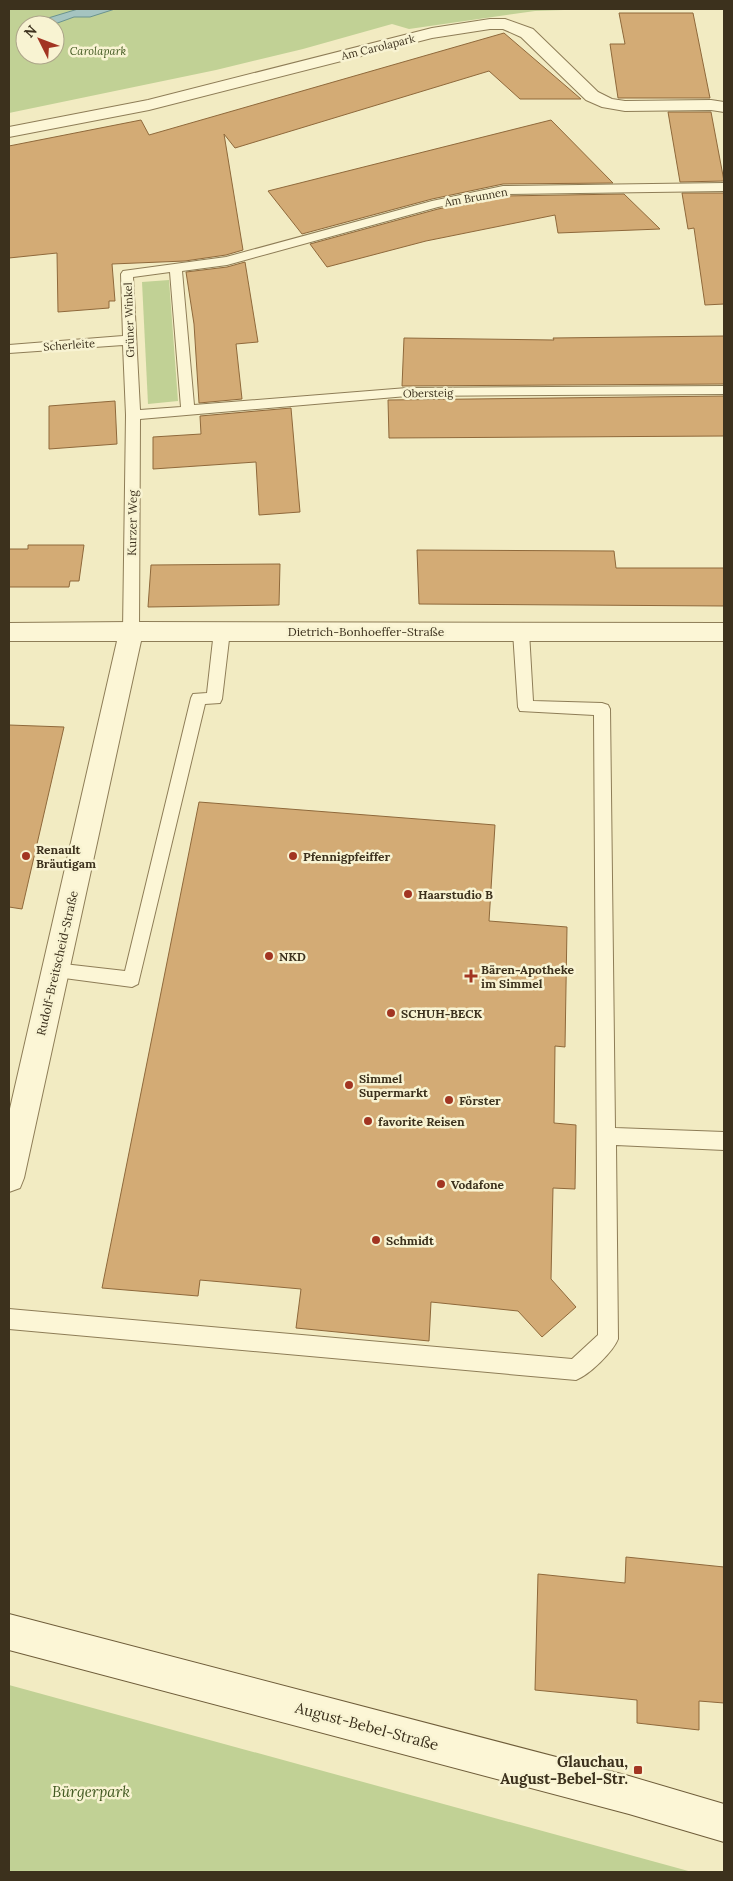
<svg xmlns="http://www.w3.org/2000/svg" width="733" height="1881" viewBox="0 0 733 1881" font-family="Lora,serif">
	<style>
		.green { fill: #c1d195; fill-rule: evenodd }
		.water { fill: #a5c4c0; stroke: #6a938f }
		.building { fill: #d3ab75; stroke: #8f693b }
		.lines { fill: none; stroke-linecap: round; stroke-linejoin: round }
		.lane-casing { stroke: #8e7d57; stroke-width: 2 }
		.street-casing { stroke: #8e7d57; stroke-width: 2 }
		.secondary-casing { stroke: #6f5d3a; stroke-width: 2 }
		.lane { fill: #fcf6d6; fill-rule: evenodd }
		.street { fill: #fcf6d6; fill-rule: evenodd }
		.secondary { fill: #fcf6d6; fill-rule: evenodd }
		.poi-dot { fill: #a23522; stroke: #f8f3d2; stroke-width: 2 }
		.labels { text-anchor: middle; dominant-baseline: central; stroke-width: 5; stroke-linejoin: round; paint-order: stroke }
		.far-street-label { font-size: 11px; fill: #3c311d; stroke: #f8f3d2 }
		.far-park-label { font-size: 11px; font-style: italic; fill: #435a22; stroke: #f8f3d2 }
		.street-label { font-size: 12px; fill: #3c311d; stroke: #f8f3d2 }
		.poi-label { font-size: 12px; font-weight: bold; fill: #3c311d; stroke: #f8f3d2; text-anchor: start }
		.near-street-label { font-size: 15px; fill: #3c311d; stroke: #f8f3d2 }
		.near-poi-label { font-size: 15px; font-weight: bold; fill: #3c311d; stroke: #f8f3d2; text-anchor: end }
		.near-park-label { font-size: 15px; font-style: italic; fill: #435a22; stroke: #f8f3d2 }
	</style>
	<rect width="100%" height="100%" fill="#f2ebc2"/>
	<g class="green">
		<path d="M 9,9 L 593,9 L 535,11 L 409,29 L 392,24 L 303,49 L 216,70 L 9,113 ZM 25,25 L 55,25 L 55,55 L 25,55 Z"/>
		<path d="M 169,280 L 178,401 L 148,404 L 142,282 Z"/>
		<path d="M 9,1685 L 692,1872 L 9,1872 Z"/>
	</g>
	<path class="water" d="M 78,9 L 115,9 L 90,17 L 74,17 L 52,25 L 25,25 Z"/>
	<g class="building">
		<path d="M 619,13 L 693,13 L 710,98 L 618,98 L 610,44 L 625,44 Z"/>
		<path d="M 504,33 L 581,99 L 520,99 L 489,71 L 235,148 L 224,134 L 243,250 L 226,255 L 185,261 L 112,264 L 115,301 L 109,301 L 109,308 L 58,312 L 57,253 L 9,258 L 9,146 L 141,120 L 149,135 Z"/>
		<path d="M 668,112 L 711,112 L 724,181 L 680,182 Z"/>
		<path d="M 551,120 L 613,183 L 503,184 L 432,199 L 302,234 L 268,191 Z"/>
		<path d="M 682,193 L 724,193 L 724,304 L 705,305 L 694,228 L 688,229 Z"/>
		<path d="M 624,194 L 660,229 L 558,233 L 555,215 L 426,241 L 327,267 L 310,244 L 438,209 L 503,196 Z"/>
		<path d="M 245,262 L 258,342 L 236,344 L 242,399 L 199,403 L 194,324 L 186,272 L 227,267 Z"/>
		<path d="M 724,336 L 724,384 L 402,386 L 404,338 L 554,340 L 553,338 Z"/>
		<path d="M 724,396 L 724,436 L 389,438 L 388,400 Z"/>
		<path d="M 115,401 L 117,444 L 49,449 L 49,406 Z"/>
		<path d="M 291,408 L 300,512 L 259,515 L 256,462 L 153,469 L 153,437 L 201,434 L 200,416 Z"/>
		<path d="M 28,545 L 84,545 L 79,581 L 70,581 L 69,587 L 9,587 L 9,549 L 28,549 Z"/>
		<path d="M 417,550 L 614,551 L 616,568 L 724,568 L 724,606 L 419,604 Z"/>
		<path d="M 280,564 L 279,605 L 148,607 L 151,565 Z"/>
		<path d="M 9,725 L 64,727 L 22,909 L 9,907 Z"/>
		<path d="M 199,802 L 495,825 L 489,921 L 567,927 L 565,1047 L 555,1046 L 554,1123 L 576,1125 L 575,1189 L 553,1188 L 551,1279 L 576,1307 L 542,1337 L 518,1311 L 431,1302 L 429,1341 L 296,1328 L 301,1289 L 200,1280 L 198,1296 L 102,1288 Z"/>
		<path d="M 626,1557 L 724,1567 L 724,1703 L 699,1701 L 699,1730 L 637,1723 L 637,1700 L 535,1690 L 538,1574 L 625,1583 Z"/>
	</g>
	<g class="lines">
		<defs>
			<g id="lane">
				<path d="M 724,183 L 724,191 L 503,194 L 438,207 L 227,265 L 182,271 L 194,405 L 407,388 L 724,386 L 724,394 L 407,396 L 140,419 L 139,631 L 136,635 L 131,637 L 126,635 L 123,631 L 126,415 L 123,345 L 9,353 L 9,345 L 123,336 L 121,274 L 123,271 L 226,257 L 432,201 L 503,186 ZM 170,272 L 181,407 L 140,410 L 133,277 Z"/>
				<path d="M 222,625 L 227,627 L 230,631 L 222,699 L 220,703 L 205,704 L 138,984 L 132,987 L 49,976 L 46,971 L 49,966 L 55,963 L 125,971 L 191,698 L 193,694 L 207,693 L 214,631 L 217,627 Z"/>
				<path d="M 521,626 L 526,628 L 529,632 L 533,701 L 602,703 L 608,705 L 610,709 L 615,1128 L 724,1132 L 724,1150 L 616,1145 L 618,1339 C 613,1352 589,1375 576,1380 L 9,1329 L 9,1309 L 572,1359 L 598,1335 L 594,715 L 520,711 L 518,707 L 513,632 L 516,628 Z"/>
			</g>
			<g id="street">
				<path d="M 490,19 L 505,19 L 533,29 L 598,92 L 612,99 L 625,101 L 711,100 L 724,102 L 724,112 L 711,110 L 625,111 L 602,107 L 586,100 L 521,37 L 503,29 L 490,29 L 432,38 L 149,110 L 9,137 L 9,127 L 148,100 L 432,28 Z"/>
				<path d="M 131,622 L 724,623 L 724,641 L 141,641 L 24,1178 L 20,1188 L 9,1192 L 9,1113 L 117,641 L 9,641 L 9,623 Z"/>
			</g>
			<path id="secondary" d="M 9,1614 L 629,1776 L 724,1804 L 724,1842 L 629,1814 L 9,1650 Z"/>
		</defs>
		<use href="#lane" class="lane-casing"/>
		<use href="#street" class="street-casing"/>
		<use href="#secondary" class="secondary-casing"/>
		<use href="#lane" class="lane"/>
		<use href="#street" class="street"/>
		<use href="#secondary" class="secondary"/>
	</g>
	<g class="poi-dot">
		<circle cx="26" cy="856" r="5"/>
		<circle cx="293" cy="856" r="5"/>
		<circle cx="408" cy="894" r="5"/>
		<circle cx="269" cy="956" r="5"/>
		<path d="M468.5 968.5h5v5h5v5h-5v5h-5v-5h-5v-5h5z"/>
		<circle cx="391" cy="1013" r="5"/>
		<circle cx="349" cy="1085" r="5"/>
		<circle cx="449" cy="1100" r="5"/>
		<circle cx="368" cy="1121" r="5"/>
		<circle cx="441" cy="1184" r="5"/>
		<circle cx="376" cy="1240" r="5"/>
		<rect x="633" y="1765" width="10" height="10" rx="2.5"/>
	</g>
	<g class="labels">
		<g class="far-street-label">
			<text transform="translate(378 47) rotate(-14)">Am Carolapark</text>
			<text transform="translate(476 197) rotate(-10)">Am Brunnen</text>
			<text transform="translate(129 320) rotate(-92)">Grüner Winkel</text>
			<text transform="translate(69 345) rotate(-4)">Scherleite</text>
			<text transform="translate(428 393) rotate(-1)">Obersteig</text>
		</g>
		<g class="far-park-label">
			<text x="98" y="51">Carolapark</text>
		</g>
		<g class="street-label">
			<text transform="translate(132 523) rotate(-89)">Kurzer Weg</text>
			<text x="366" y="631">Dietrich-Bonhoeffer-Straße</text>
			<text transform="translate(57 963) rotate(-77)">Rudolf-Breitscheid-Straße</text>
		</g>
		<g class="poi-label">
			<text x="36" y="849">Renault<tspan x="36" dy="14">Bräutigam</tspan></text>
			<text x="303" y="856">Pfennigpfeiffer</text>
			<text x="418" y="894">Haarstudio B</text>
			<text x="279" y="956">NKD</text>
			<text x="481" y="969">Bären-Apotheke<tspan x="481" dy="14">im Simmel</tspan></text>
			<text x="401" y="1013">SCHUH-BECK</text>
			<text x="359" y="1078">Simmel<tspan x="359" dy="14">Supermarkt</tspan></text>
			<text x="459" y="1100">Förster</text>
			<text x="378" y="1121">favorite Reisen</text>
			<text x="451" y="1184">Vodafone</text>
			<text x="386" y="1240">Schmidt</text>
		</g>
		<g class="near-street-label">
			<text transform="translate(367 1726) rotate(15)">August-Bebel-Straße</text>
		</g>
		<g class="near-poi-label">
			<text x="628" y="1761">Glauchau,<tspan x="628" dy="17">August-Bebel-Str.</tspan></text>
		</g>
		<g class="near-park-label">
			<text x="91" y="1791">Bürgerpark</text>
		</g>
	</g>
	<rect width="733" height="1881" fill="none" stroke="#3c311d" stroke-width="20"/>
	<g transform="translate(40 40) rotate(312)"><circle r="24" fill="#f8f3d2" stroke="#ada58a"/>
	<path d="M0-4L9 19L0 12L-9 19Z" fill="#a23522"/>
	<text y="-8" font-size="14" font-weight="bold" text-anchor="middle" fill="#3c311d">N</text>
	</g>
</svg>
